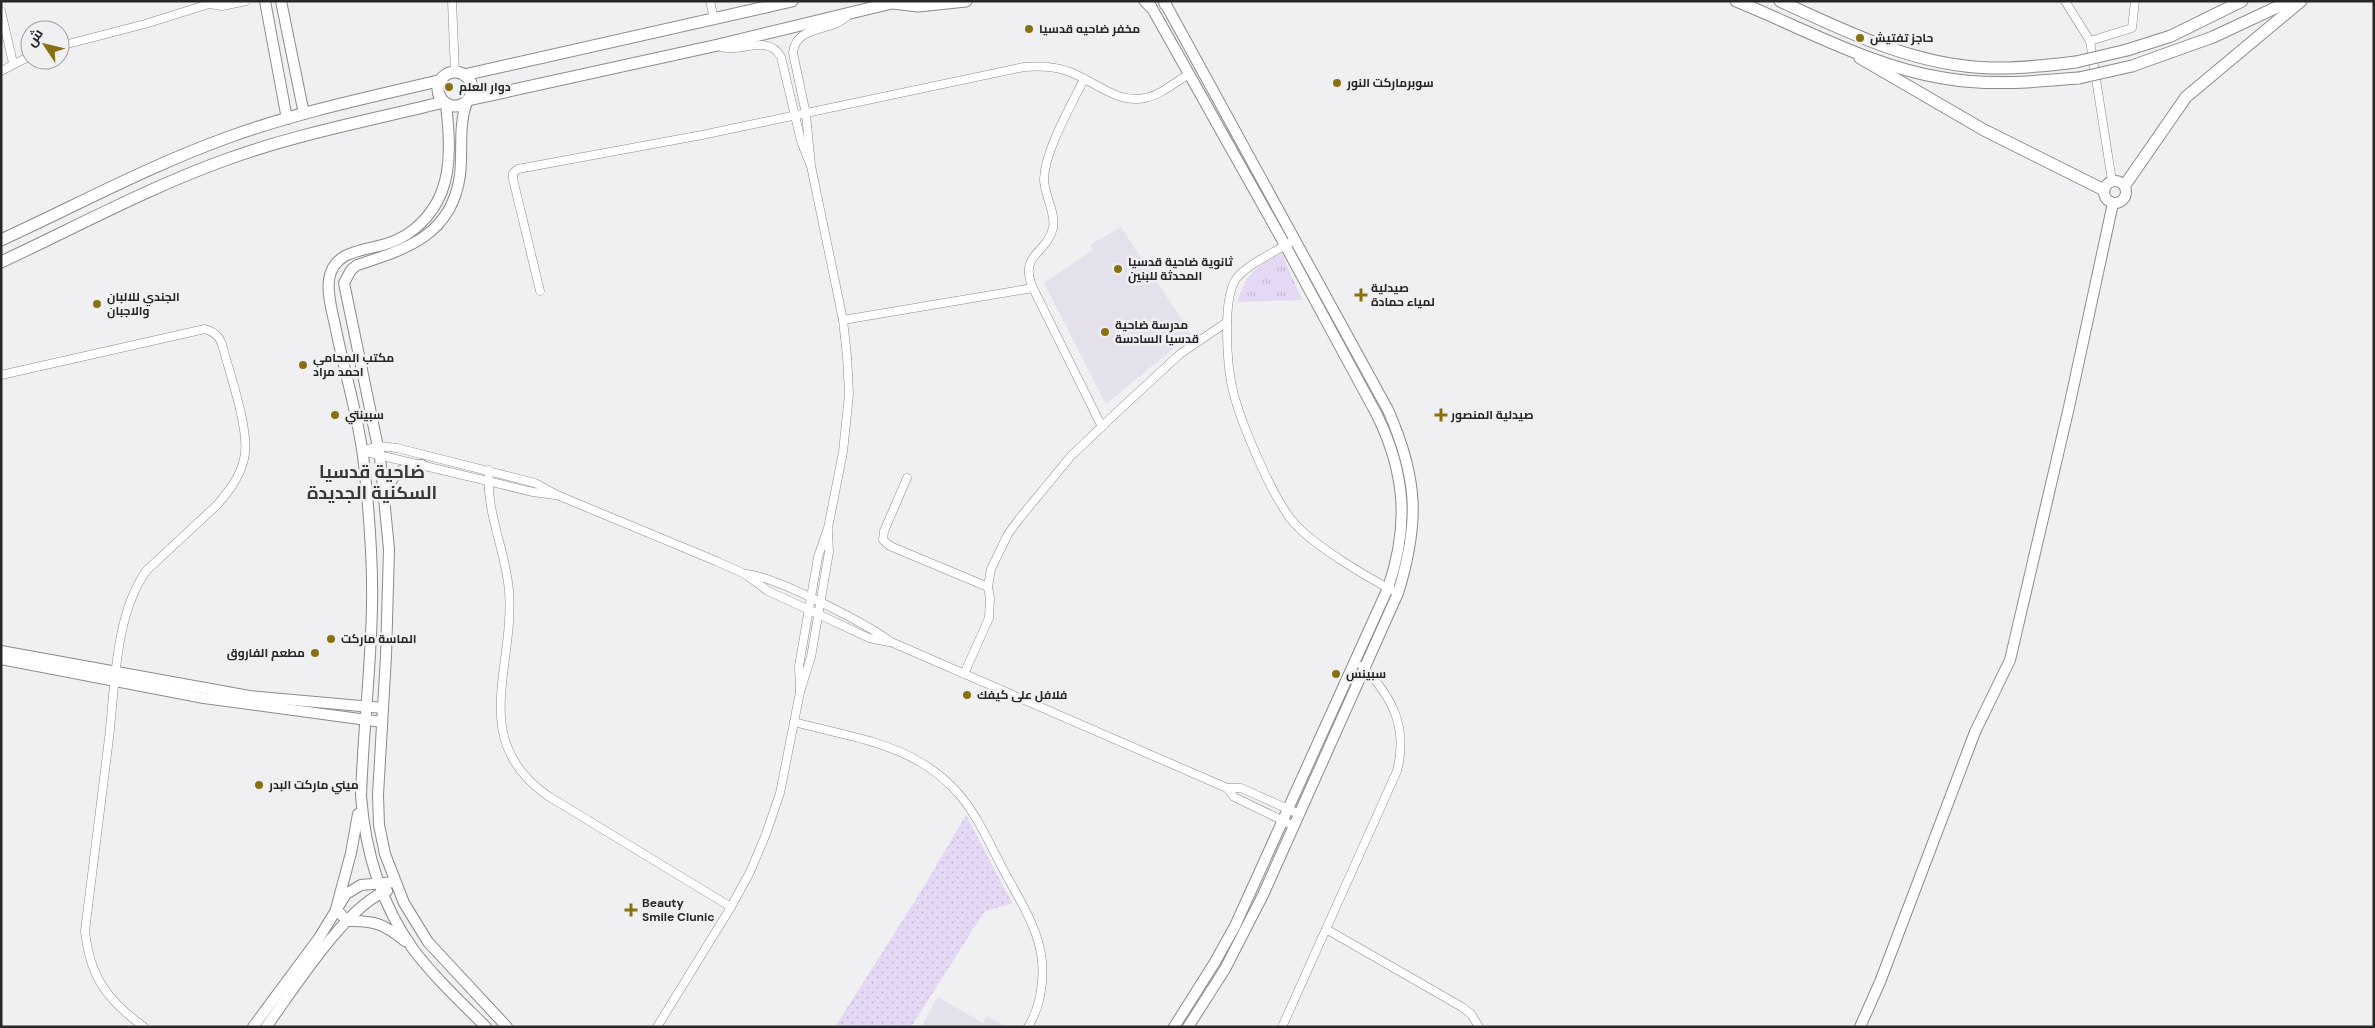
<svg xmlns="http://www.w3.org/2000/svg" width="2375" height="1028" viewBox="0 0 2375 1028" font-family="'DM Sans',Cairo,sans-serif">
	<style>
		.built { fill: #e5e1ec }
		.grass { fill: url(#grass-tufts) }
		.park { fill: url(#park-dots) }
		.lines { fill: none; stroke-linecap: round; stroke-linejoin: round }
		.street-casing { stroke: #8b8a8d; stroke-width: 9 }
		.secondary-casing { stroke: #8b8a8d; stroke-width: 12 }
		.primary-casing { stroke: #8b8a8d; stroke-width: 13 }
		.street { stroke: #fff; stroke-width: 8 }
		.secondary { stroke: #fff; stroke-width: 10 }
		.primary { stroke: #fff; stroke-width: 11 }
		.primary-bridge-casing { stroke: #8b8a8d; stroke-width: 13; stroke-linecap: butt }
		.primary-bridge { stroke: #fff; stroke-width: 11 }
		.poi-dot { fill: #887113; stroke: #f0eff2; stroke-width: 2 }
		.labels { text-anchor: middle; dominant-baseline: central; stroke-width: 5; stroke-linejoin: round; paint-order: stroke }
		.poi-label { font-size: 12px; font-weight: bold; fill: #272728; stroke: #f0eff2; text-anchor: start }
		.district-label { font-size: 18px; font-weight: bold; fill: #383739; stroke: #f0eff2 }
	</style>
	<defs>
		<pattern id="grass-tufts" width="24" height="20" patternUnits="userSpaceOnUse" patternTransform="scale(1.25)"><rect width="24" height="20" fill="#e4d8f5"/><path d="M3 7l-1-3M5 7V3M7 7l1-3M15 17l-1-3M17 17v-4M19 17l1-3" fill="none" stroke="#c4b9d2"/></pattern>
		<pattern id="park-dots" width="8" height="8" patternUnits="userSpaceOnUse" patternTransform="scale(1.25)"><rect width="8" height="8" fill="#e4d8f5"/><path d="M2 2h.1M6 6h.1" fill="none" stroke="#c4b9d2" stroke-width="1.8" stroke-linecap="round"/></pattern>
	</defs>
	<rect width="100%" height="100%" fill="#f0eff2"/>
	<g class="built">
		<path d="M 1121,227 L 1191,334 L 1106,404 L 1044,283 L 1093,250 L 1090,245 Z"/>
		<path d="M 938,997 L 983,1023 L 987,1016 L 1007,1027 L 921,1027 Z"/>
	</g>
	<path class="grass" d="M 1282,254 L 1302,300 L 1238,302 C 1242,278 1259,262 1282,254 Z"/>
	<path class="park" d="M 966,815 L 1012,903 L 984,912 L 911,1027 L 835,1027 L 925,885 Z"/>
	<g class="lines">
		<defs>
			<g id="street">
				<path d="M 452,1 L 455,73"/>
				<path d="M 710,1 L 714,19"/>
				<path d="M 2065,1 L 2090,41 L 2112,181"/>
				<path d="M 1,11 L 13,63"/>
				<path d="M 2090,41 L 2132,28 L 2135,1"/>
				<path d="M 60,46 L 145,24 L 209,4 L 222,6 L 246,1"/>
				<path d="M 719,46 C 740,55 767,32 781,57 L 801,141 L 810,164"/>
				<path d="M 1,71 L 30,56"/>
				<path d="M 1084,79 C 1071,106 1045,150 1044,179 C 1044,195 1056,212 1053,228 C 1047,254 1018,254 1033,288 L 1102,427"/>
				<path d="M 1289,243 C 1275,252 1246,265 1236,279 C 1222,299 1227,367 1233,391 C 1241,423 1273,500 1295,524 C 1315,546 1365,576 1392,590"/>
				<path d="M 540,291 L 513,179 L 513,173 L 518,169 L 702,135 L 1024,67 C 1040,66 1055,66 1070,72 C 1094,81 1117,104 1145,98 C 1161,95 1175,82 1189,74"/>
				<path d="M 843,320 L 1033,288"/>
				<path d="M 1,375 L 205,329 C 214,332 218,335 222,344 C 229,372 251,432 244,459 C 240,477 229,491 217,505 L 147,570 C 115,613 115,686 109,738 C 101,803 93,867 85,931 C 90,977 107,1000 144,1027"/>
				<path d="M 362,451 L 378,446 L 397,448 L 535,483 L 557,495 L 716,561 L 745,574 L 768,591 L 818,614 L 869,638 L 889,642"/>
				<path d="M 362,451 L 533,492 L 555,495"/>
				<path d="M 489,470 C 485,511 506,551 509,591 C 515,669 468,740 548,796 L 731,907"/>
				<path d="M 907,478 L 884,531 L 883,540 L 890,546 L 988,587"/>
				<path d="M 745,574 C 773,575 867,624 891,642 L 1227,788 L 1241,788 L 1299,814"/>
				<path d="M 964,674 L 989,618 L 990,598 L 988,587 L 991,569 L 1008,534 L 1019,519 L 1071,456 L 1115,414 L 1180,354 L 1227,322"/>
				<path d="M 800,692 L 799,666 L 818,557 L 828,528 L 843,452 L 849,394 L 847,356 L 843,320 L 811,166 L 806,114 L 793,53 C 796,23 833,34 849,14"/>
				<path d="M 794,722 C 835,733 883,740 920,762 C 934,770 947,781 958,793 C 978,816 990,845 1004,871 C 1019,899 1039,929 1042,961 C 1044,983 1040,1008 1028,1027"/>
				<path d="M 1227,788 L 1234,797 L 1294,826"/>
				<path d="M 1326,929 L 1462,1007 L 1471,1014 L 1479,1027"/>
				<path d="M 657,1027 L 731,907 L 750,872 L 766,834 L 780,793 L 800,692 L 811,657 L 829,552 L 828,531"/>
				<path d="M 1282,1027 L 1397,771 C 1408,728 1393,697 1362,666"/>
			</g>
			<g id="secondary">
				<path d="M 265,1 L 287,119"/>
				<path d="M 281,1 L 304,114"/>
				<path d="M 1148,1 L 1285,245 L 1377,415 C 1406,474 1409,527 1388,588 L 1235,926 L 1215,962 L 1174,1027"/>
				<path d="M 1164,1 L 1388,410 C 1418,478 1420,522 1398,593 L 1263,895 L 1225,969 L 1188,1027"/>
				<path d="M 467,102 C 458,126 463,150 460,175 C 452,235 407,249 357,265 L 351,270 L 344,283 L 380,457 L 389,549 L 386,656 L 378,795 L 379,825 L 385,854 L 404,903 L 428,942 L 507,1027"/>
				<path d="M 446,104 C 449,131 452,165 442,191 C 433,215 413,235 389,243 C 366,251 333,249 329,280 C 327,294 332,311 335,325 C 344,371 359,417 364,464 C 369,511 373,558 372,605 C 371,669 363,732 361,796 C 365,850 381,904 413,949 C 434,977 461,1002 486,1027"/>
				<circle cx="2115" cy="192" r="11"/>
				<path d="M 386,493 C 390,475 405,466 422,465"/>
				<path d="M 1,651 L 249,696 L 383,708"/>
				<path d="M 1,659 L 204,698 L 382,722"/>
				<path d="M 358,814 L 351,853 L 336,909 L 347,921 C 374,920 384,924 405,941"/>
				<path d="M 253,1027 L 319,938 L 346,894 L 361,885 L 395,882"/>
				<path d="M 266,1027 C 292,992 347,904 387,891"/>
				<path d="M 1860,1027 L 1880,982 L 1975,732 L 2010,660 L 2069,407 L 2113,203"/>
			</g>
			<g id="primary">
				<path d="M 1145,1 L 1150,6"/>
				<path d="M 1165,1 L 1165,4"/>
				<path d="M 1736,1 C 1803,28 1870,66 1943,78 C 1988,86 2033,82 2079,78"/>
				<path d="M 1780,1 C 1847,32 1917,67 1993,68 C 2021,69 2048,65 2076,62"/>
				<path d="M 893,3 L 918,6 L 966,1"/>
				<path d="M 2127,50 L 2171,36 L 2242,1"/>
				<path d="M 1860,58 L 1984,130 L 2104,190"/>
				<path d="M 2132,66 L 2213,37 L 2290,1"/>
				<circle cx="455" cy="89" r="17"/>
				<path d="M 464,75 L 792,1"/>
				<path d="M 468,100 L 718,45 L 900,1"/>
				<path d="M 2125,185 L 2186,97 L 2301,1"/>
				<path d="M 1,240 C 77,205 151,165 229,137 C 298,112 371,97 442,80"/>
				<path d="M 1,262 C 74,228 150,187 225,160 C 296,134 371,120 444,102"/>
			</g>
		</defs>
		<use href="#street" class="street-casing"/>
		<use href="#secondary" class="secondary-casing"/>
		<use href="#primary" class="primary-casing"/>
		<use href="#street" class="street"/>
		<use href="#secondary" class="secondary"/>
		<use href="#primary" class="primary"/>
		<defs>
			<g id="primary-bridge">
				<path d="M 2076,62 L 2127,50"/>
				<path d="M 2079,78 L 2132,66"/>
			</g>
		</defs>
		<use href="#primary-bridge" class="primary-bridge-casing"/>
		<use href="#primary-bridge" class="primary-bridge"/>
	</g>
	<g class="poi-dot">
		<circle cx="1029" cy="29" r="5"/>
		<circle cx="1860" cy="38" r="5"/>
		<circle cx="1337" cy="83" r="5"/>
		<circle cx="449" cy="87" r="5"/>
		<circle cx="1118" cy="269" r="5"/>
		<path d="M1358.5 287.5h5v5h5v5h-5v5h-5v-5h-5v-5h5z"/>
		<circle cx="97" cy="304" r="5"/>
		<circle cx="1105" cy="332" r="5"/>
		<circle cx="303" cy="365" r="5"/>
		<circle cx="335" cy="415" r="5"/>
		<path d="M1438.5 407.5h5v5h5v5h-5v5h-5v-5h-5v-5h5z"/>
		<circle cx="331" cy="639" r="5"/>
		<circle cx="315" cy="653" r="5"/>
		<circle cx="1336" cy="674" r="5"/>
		<circle cx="967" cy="695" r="5"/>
		<circle cx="259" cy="785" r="5"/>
		<path d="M628.5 902.5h5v5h5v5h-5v5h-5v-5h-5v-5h5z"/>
	</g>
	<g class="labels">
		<g class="poi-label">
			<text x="1039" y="29">مخفر ضاحيه قدسيا</text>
			<text x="1870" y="38">حاجز تفتيش</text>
			<text x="1347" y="83">سوبرماركت النور</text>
			<text x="459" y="87">دوار العلم</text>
			<text x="1128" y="262">ثانوية ضاحية قدسيا<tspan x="1128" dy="14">المحدثة للبنين</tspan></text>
			<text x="1371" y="288">صيدلية<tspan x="1371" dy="14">لمياء حمادة</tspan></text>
			<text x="107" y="297">الجندي للالبان<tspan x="107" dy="14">والاجبان</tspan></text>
			<text x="1115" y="325">مدرسة ضاحية<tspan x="1115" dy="14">قدسيا السادسة</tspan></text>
			<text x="313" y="358">مكتب المحامي<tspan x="313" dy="14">احمد مراد</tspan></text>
			<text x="345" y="415">سبينتي</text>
			<text x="1451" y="415">صيدلية المنصور</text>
			<text x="341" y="639">الماسة ماركت</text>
			<text x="305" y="653" text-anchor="end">مطعم الفاروق</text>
			<text x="1346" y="674">سبينس</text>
			<text x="977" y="695">فلافل على كيفك</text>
			<text x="269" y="785">ميني ماركت البدر</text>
			<text x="642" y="903">Beauty<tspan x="642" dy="14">Smile Clunic</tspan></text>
		</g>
		<g class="district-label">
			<text x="372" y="472">ضاحية قدسيا<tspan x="372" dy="21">السكنية الجديدة</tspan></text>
		</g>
	</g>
	<rect width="2375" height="1028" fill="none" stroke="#272728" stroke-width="5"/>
	<g transform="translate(45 45) rotate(305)"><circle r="24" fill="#f0eff2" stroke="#a09fa1"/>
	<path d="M0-4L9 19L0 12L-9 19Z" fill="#887113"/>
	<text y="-8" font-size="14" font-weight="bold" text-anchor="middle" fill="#272728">ش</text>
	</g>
</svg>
